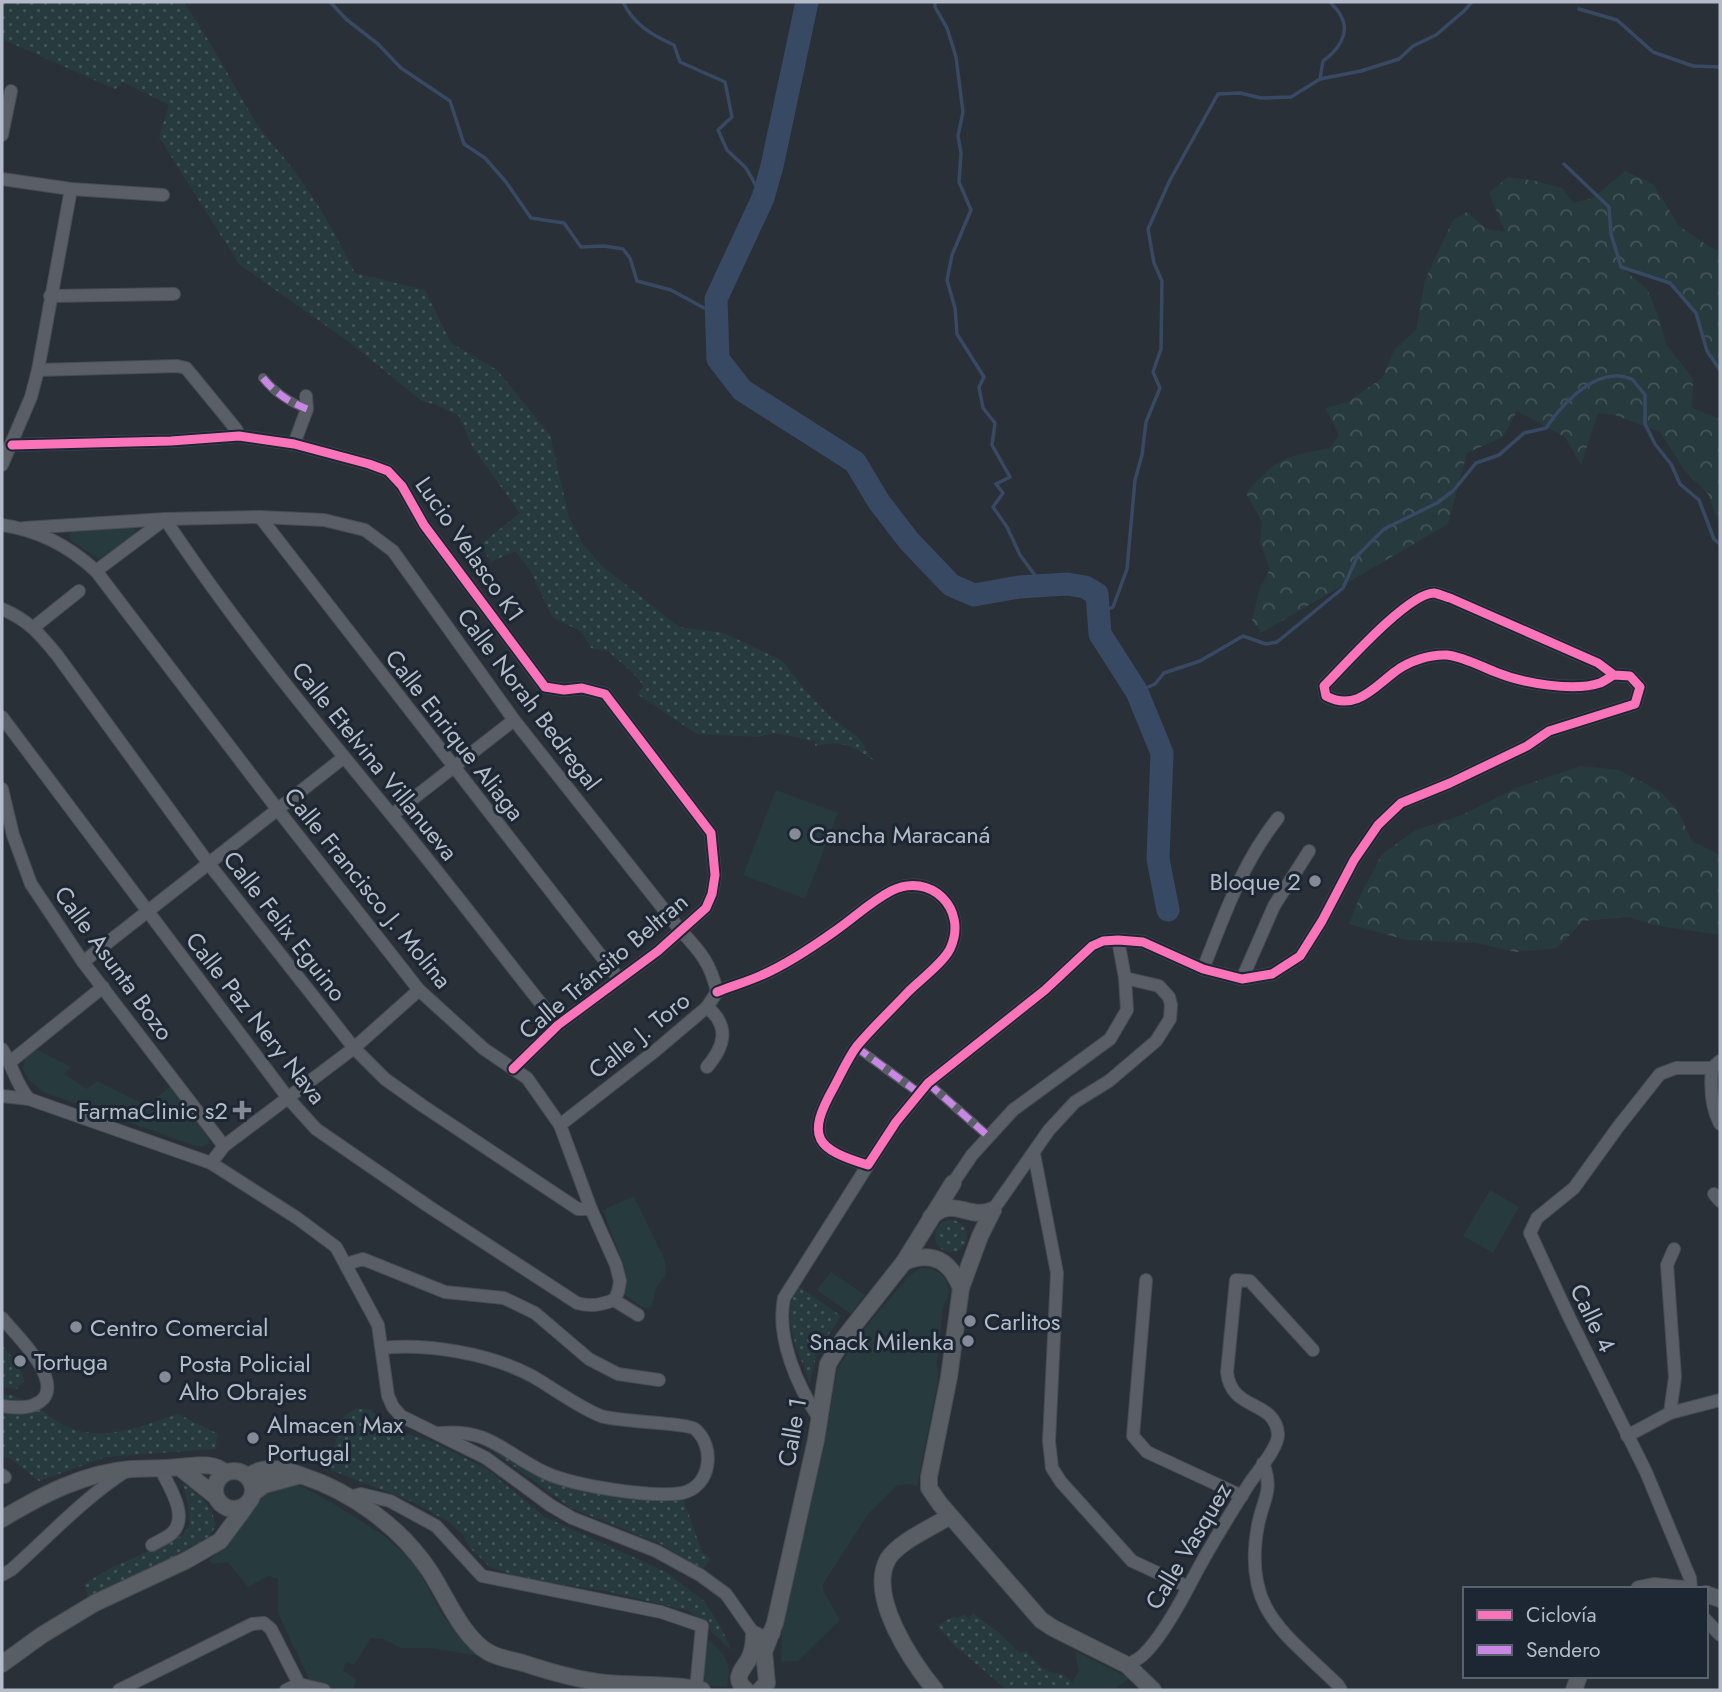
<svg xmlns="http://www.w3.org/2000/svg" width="1722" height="1692" viewBox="0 0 1722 1692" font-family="Jost,sans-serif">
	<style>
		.grass { fill: url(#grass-dots) }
		.forest { fill: url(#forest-crowns) }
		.park { fill: #273a3e }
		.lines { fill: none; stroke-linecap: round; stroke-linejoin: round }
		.stream { stroke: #384963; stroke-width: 3.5 }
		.river { stroke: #384963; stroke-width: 23 }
		.pedestrian-casing { stroke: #484c53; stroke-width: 10 }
		.minor-casing { stroke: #484c53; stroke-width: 14 }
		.secondary-casing { stroke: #484c53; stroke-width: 18 }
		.pedestrian { stroke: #5a5e66; stroke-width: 9 }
		.minor { stroke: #5a5e66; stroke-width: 12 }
		.secondary { stroke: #595d64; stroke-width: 16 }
		.quiet { stroke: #c787e3; stroke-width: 7; stroke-dasharray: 14 7; stroke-linecap: butt }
		.cycleway-casing { stroke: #1d2633; stroke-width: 13 }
		.cycleway { stroke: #fb73b8; stroke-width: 9 }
		.poi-dot { fill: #848b96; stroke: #1d2633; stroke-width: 2.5 }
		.labels { text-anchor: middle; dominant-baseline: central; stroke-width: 6; stroke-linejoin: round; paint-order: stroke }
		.street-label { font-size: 24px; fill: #b4bcc9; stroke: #1d2633 }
		.poi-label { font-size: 24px; fill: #b4bcc9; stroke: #1d2633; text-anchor: start }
	</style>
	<defs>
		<pattern id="grass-dots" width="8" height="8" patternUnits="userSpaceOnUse" patternTransform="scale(1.75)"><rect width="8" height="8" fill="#273a3e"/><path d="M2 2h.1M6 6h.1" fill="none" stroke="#445559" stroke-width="1.8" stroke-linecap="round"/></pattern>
		<pattern id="forest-crowns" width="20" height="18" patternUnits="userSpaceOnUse" patternTransform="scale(1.75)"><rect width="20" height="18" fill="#273a3e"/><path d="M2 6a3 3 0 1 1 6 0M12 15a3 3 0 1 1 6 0" fill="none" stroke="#445559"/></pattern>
	</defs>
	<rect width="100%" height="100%" fill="#2a3038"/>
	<g class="grass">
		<path d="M 2,2 L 183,2 C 210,39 231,81 255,121 C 267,140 285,157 298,176 C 321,207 338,239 355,273 L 425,290 L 451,343 L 497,370 L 550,435 L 569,517 L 582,543 L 601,565 L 679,627 L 724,633 L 783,661 L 805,690 L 832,718 L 859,738 L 873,760 C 851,745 842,740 815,746 L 815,741 L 775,733 L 758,737 L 697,734 L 637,694 L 644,686 L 632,672 L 608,651 L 591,648 L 581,631 L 553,618 L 530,570 L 515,551 L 491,562 L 480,545 L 520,513 L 473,448 L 459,416 L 435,404 L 423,402 L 349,342 L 239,264 L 159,137 L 169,105 L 123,82 L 115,89 L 2,39 Z"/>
		<circle cx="951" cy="1236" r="16"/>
		<path d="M 797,1285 L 841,1316 L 817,1352 L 810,1383 C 807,1377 807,1372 804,1367 C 793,1339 783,1314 797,1285 Z"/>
		<path d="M 2,1345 C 11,1357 22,1366 24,1381 L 17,1389 L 2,1387 Z"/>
		<path d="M 2,1394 C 30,1396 45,1417 70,1428 C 106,1442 144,1425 178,1414 L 218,1434 L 215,1449 L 106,1457 L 39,1481 L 10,1458 L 2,1457 Z"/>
		<path d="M 355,1409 L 370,1409 L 383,1422 L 402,1432 L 433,1442 L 485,1468 L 545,1517 L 666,1572 L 704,1601 L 720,1626 L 732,1651 L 690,1611 L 602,1590 L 525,1579 L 490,1567 L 471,1549 L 463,1535 L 449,1522 L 413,1502 L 331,1470 L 332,1454 L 344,1416 Z"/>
		<path d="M 492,1448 L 527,1467 L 683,1498 L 702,1552 L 711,1559 L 703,1569 L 661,1544 L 571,1508 L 490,1449 Z"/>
		<path d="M 183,1483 C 200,1495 211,1504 216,1525 L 210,1536 L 195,1547 L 89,1600 L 84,1584 L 109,1569 L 181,1536 L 190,1526 L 188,1505 Z"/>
		<path d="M 973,1613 L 998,1632 L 1020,1653 L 1026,1651 C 1038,1664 1045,1674 1063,1674 L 1080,1690 L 1007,1690 L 954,1645 L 937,1626 L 954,1616 L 957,1618 L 964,1614 L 969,1619 Z"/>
	</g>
	<g class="forest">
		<path d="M 1625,171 L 1653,184 L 1679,226 L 1710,247 L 1720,251 L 1720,370 L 1707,351 L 1696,313 L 1670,283 L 1623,269 L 1647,289 L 1660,321 L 1666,344 L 1693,379 L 1692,408 L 1720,419 L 1720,527 L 1708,494 L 1684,470 L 1660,432 L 1615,415 L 1598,413 L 1581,465 L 1565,437 L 1517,411 L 1503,437 L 1467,453 L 1448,524 L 1261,633 L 1252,620 L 1260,588 L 1270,569 L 1260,542 L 1262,522 L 1246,493 C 1278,457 1283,457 1330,448 L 1339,435 L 1325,408 L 1348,402 L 1382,378 L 1395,349 L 1416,330 L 1425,280 L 1453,220 L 1467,212 L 1487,229 L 1505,232 L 1489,193 L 1508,177 L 1536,181 L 1562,188 L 1573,203 L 1593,198 Z"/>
		<path d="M 1581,766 L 1619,770 L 1661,792 L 1678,811 L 1692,841 L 1720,855 L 1720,935 L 1659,926 L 1628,917 L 1583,921 L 1557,948 L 1516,952 L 1476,943 L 1406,940 L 1349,924 L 1359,898 L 1382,854 L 1416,830 L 1462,815 L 1516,788 Z"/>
	</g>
	<g class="park">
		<path d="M 133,527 L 136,531 L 134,535 L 99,559 L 71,541 L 69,534 L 71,531 Z"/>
		<path d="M 776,790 L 838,813 L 805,899 L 743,875 Z"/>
		<path d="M 36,1049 L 71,1067 L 64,1074 L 87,1089 L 97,1081 L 146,1105 L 171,1086 L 207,1133 L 209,1143 L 202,1147 L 196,1146 L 43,1092 L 29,1080 L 23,1069 L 25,1059 Z"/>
		<path d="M 1490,1190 L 1519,1207 L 1493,1253 L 1463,1236 Z"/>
		<path d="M 634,1196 L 665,1261 L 666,1274 L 657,1287 L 651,1308 L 642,1307 L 625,1295 L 625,1268 L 603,1210 Z"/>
		<path d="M 920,1268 L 932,1269 L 941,1274 L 947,1282 L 949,1293 L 943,1308 L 937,1360 L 938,1381 L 917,1486 L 910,1484 L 896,1486 L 869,1513 L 823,1584 L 824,1592 L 840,1620 L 798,1661 L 781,1662 L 782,1629 L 824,1447 L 837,1369 L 863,1330 L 910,1275 Z"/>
		<path d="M 831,1272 L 865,1295 L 851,1314 L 817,1290 Z"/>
		<path d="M 289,1485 L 301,1486 L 329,1501 L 383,1535 L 413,1561 L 442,1614 L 466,1646 L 486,1657 L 430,1648 L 401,1648 L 383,1639 L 371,1638 L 354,1665 L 346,1662 L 343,1671 L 357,1679 L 353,1690 L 338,1690 L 310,1681 L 278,1613 L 278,1579 L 269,1576 L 248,1587 L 228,1562 L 213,1564 L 209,1560 C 233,1542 243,1510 268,1493 C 274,1489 282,1487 289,1485 Z"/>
		<path d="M 709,1640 C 726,1655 732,1664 727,1687 L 701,1685 L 704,1658 Z"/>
		<path d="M 1075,1651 L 1129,1678 L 1114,1690 L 1080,1690 L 1072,1683 L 1079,1671 Z"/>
	</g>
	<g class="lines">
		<g class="stream">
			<path d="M 330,2 L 346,19 L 378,44 L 401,68 L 450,101 L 464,144 L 485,158 L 506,182 L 531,218 L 564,223 L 581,247 L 604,246 L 623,249 L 630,258 L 637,281 L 671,290 L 717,315"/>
			<path d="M 623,2 C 634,25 652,35 674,45 L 680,62 L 725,82 L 732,117 L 718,130 L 727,150 L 746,168 L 763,198"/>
			<path d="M 935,2 L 935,7 L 947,28 L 956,57 L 963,112 L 958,136 L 961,153 L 959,182 L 971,210 L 952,255 L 947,280 L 955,308 L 957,334 L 984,377 L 979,387 L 983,408 L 995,423 L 992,445 L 1010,477 L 996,484 L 1003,493 L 993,507 L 1007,527 L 1020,555 L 1043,586"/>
			<path d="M 1579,9 L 1617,20 L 1653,52 L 1693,66 L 1720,67"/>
			<path d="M 1320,79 L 1323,61 C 1337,51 1351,34 1341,16 C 1339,11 1333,6 1330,2"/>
			<path d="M 1564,164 L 1609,207 L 1611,234 L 1621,267 L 1670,283 L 1696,313 L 1707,351 L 1720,370"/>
			<path d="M 1100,613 L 1113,607 L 1127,569 L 1135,480 L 1142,455 L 1146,422 L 1160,388 L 1153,372 L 1161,349 L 1162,281 L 1154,263 L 1148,229 L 1170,180 L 1218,94 L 1240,93 L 1261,98 L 1291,97 L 1320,79 L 1361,71 L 1399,59 L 1413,46 L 1436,35 L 1464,11 L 1472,2"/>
			<path d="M 1137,692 L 1155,684 L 1164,673 L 1200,661 L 1243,636 L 1266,644 L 1277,642 L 1343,588 L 1358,555 L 1384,529 L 1437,503 L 1453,491 L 1476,463 L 1499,455 L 1524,433 L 1546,428 C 1560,407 1587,377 1615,376 C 1620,375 1627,378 1632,379 L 1645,395 L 1645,424 L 1655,444 L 1671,464 L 1680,484 L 1699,500 L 1714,539 L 1720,544"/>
		</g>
		<path class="river" d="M 807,2 L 772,166 L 763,198 L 716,299 L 718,359 L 742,390 L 855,462 L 879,502 L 909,541 L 951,585 L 974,595 L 1019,587 L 1067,584 L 1085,587 L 1097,594 L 1100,634 L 1137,692 L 1162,753 L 1158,859 L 1168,910"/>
		<defs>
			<g id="pedestrian">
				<path d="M 263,378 C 275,393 289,402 307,409"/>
				<path d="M 856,1047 L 919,1093"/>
				<path d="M 928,1083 L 988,1136"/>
			</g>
			<g id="minor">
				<path d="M 2,135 L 11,91"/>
				<path d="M 2,179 L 71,189 L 163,195"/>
				<path d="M 50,296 L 174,294"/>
				<path d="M 38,370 L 177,366 L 186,368 L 236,429 L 239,436"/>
				<path d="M 294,444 L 307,409 L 306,396"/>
				<path d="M 12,445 L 171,441 L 239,436 L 294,444 L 369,464 L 388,471 L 402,486 L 424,525 L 545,687 L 564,690 L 582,688 L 605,694 L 711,833 L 715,875 L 712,894 L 706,908 L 658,951 L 558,1025 L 513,1069"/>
				<path d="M 2,465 L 31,397 L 38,370 L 71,189"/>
				<path d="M 260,517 L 619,979"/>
				<path d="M 165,519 C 233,622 312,718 390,813 C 448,883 502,955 558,1025"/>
				<path d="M 2,525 C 39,530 69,546 96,571 L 278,810 L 419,990 L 484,1049 L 527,1078 L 560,1125 L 591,1209 L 616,1265 L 620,1281 L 618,1292 L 614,1300"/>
				<path d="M 24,528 L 165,519 L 260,517 L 324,520 L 365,530 L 393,551 L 514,720 L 681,931 C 700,951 711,964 717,992 L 707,1007 L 655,1051 L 560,1125"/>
				<path d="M 96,571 L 164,520"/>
				<path d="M 2,609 C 28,620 39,633 57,655 L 209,864 L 354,1048 L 385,1079 L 423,1106 L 578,1209 L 591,1209"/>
				<path d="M 34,627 L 79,591"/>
				<path d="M 2,717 L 288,1098 L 316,1129 L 428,1206 L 577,1303 C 591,1307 600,1305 614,1300"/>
				<path d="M 2,789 L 13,835 L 31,884 L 83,962 L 224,1146"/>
				<path d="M 392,815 L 514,720"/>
				<path d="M 83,962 L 343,758"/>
				<path d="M 1203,969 C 1224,916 1242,863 1278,818"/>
				<path d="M 1242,979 L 1274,906 L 1309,851"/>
				<path d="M 717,992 C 731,986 747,982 762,975 C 785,965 814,946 835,931 C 854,918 870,902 891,891 C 930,871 969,909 950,949 C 943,963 920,980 909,991 C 892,1009 873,1027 857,1046 C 848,1058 841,1074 834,1087 C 805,1138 816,1149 868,1165 L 896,1122 L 928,1083 L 1045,990 L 1092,946 L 1103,941 L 1118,940 L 1143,942 L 1203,969 L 1242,979 L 1272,974 L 1300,956 L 1322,921 L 1354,860 L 1378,825 L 1401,803 L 1450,783 L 1527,746 L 1549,731 L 1635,704 L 1640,687 L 1630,676 L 1614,675 L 1598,663 L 1450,598 C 1446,597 1439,594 1434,593 C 1408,593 1344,666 1324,686 L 1326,696 C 1356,712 1374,687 1396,671 C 1409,661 1431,654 1447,655 C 1464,657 1482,667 1498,673 C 1523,683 1574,692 1600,683 C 1605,681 1610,677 1614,675"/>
				<path d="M 2,1049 C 13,1066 16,1085 29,1099"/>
				<path d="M 10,1062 L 103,987"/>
				<path d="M 707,1067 C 725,1046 730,1026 707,1007"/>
				<path d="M 1712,1068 C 1710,1088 1711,1107 1720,1124"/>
				<path d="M 2,1096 L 29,1099 L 211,1163 L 297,1218 L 336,1247 L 378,1325 L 388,1396 L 393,1407 L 401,1416 L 486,1458 L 550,1505 L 572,1518 L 656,1551 L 700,1575 L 726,1594 L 754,1634"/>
				<path d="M 1034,1154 L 1057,1273 L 1049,1441 L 1052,1468 L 1061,1482 L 1132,1561 L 1188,1587"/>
				<path d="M 211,1163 L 224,1146 L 354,1048 L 419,990"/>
				<path d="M 953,1183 L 972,1155 L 1013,1110 L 1110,1039 L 1127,1010 L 1125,978 L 1118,940"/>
				<path d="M 1714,1194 L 1720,1201"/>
				<path d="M 993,1210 L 1049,1130 L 1075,1102 L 1109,1081 L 1156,1041 L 1170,1019 L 1171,1005 L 1169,997 L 1159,986 L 1125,978"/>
				<path d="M 346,1264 L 363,1259 L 445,1292 L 504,1298 L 535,1313 L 589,1359 L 618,1374 L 659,1380"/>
				<path d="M 1146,1280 L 1133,1436 L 1147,1452 L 1242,1496"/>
				<path d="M 614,1300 L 638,1315"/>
				<path d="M 2,1318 C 15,1334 60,1376 44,1398 C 34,1410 15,1408 2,1406"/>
				<path d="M 382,1348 C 429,1343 491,1354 532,1376 C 553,1388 578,1407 601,1416 C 619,1422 688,1423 695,1429 C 716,1447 711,1487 682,1493 C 652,1498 575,1486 546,1473 C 505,1454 490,1428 440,1433"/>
				<path d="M 1670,1413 L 1675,1377 L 1667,1265 L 1674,1249"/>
				<path d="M 819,1418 C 797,1386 776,1337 784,1298 L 868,1165"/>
				<path d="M 1627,1436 L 1670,1413 L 1720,1400"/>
				<path d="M 1263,1463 C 1274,1491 1263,1499 1258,1525 C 1242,1610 1284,1632 1338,1685 L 1341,1690"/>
				<path d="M 2,1475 L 5,1477"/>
				<path d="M 350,1497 L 361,1494 L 390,1501 L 436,1526 L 482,1576 L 661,1612 L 702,1626 L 696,1689"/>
				<path d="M 152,1545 C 158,1541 167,1538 172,1533 C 190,1516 168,1485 160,1468"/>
				<path d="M 2,1575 L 11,1570 C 48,1537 84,1498 126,1471"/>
				<path d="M 1691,1589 L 1690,1578 L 1646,1472 L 1570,1319 L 1530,1233 L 1537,1218 L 1574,1188 L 1618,1127 L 1660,1074 L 1676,1068 L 1712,1068 L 1720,1061"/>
				<path d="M 1706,1620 L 1720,1635"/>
				<path d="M 1127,1665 C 1133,1662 1141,1658 1145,1653 C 1160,1638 1179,1605 1189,1586 C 1207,1551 1228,1517 1249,1484 C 1257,1472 1279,1447 1278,1434 C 1275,1399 1231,1412 1227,1372 L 1236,1280 L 1250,1281 L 1313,1350"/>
				<path d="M 299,1684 L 324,1690"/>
				<path d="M 119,1690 L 252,1624 L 264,1623 L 271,1629 L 299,1684 L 299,1690"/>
				<path d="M 286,1690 L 299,1684"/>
			</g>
			<g id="secondary">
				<path d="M 993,1210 L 980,1236 L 961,1288 L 949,1377 L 929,1477 L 929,1488 L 940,1504 L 1041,1620 L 1053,1628 L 1127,1665 L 1153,1690"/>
				<path d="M 931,1217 C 953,1195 968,1221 993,1210"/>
				<path d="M 904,1262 C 933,1250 950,1261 961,1288"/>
				<path d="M 179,1467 L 214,1495"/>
				<circle cx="234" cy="1490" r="19"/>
				<path d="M 248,1477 C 263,1464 285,1469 303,1476 C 352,1492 400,1527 429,1570 C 445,1594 462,1637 488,1652 C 498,1658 512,1660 523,1663 C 550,1672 578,1680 606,1683 C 637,1686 671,1683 702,1690"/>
				<path d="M 253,1493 L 264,1485 L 297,1476"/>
				<path d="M 2,1519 C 42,1495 83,1473 131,1469 C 147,1468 163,1469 179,1467 C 193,1466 214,1461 225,1473"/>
				<path d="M 1639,1589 L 1654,1586 L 1683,1589"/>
				<path d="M 1706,1594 L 1720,1599"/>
				<path d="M 2,1664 L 42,1635 L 95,1603 L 187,1560 L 220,1541 L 246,1506"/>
				<path d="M 746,1690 C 732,1678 742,1671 749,1659 C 753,1651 754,1643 754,1634 L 763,1639 L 772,1633"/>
				<path d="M 760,1690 L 767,1683 L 764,1652 L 775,1623 L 816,1440 L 828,1364 L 844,1338 L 904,1262 L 953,1183"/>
				<path d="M 935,1690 C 912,1662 867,1596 888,1559 C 898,1542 933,1527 950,1516"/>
				<path d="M 1574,1690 L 1579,1676"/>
			</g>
		</defs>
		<use href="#pedestrian" class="pedestrian-casing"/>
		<use href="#minor" class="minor-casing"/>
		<use href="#secondary" class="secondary-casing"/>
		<use href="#pedestrian" class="pedestrian"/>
		<use href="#minor" class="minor"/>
		<use href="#secondary" class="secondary"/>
		<g class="quiet">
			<path d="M 263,378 C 275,393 289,402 307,409"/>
			<path d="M 856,1047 L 919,1093"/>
			<path d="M 928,1083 L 988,1136"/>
		</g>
		<defs>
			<g id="cycleway">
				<path d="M 12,445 L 171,441 L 239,436 L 294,444 L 369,464 L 388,471 L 402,486 L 424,525 L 545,687 L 564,690 L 582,688 L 605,694 L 711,833 L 715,875 L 712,894 L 706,908 L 658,951 L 558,1025 L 513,1069"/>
				<path d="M 717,992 C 731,986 747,982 762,975 C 785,965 814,946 835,931 C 854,918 870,902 891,891 C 930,871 969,909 950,949 C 943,963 920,980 909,991 C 892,1009 873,1027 857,1046 C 848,1058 841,1074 834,1087 C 805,1138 816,1149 868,1165 L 896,1122 L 928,1083 L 1045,990 L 1092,946 L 1103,941 L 1118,940 L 1143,942 L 1203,969 L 1242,979 L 1272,974 L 1300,956 L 1322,921 L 1354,860 L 1378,825 L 1401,803 L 1450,783 L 1527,746 L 1549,731 L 1635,704 L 1640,687 L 1630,676 L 1614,675 L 1598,663 L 1450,598 C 1446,597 1439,594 1434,593 C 1408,593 1344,666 1324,686 L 1326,696 C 1356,712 1374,687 1396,671 C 1409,661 1431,654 1447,655 C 1464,657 1482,667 1498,673 C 1523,683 1574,692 1600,683 C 1605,681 1610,677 1614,675"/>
			</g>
		</defs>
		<use href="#cycleway" class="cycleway-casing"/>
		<use href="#cycleway" class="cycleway"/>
	</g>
	<g class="poi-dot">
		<circle cx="795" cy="834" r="7"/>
		<circle cx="1315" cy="881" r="7"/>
		<path d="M238.5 1099.5h7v7h7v7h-7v7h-7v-7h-7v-7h7z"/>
		<circle cx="970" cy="1321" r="7"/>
		<circle cx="76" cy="1327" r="7"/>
		<circle cx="968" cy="1341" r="7"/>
		<circle cx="20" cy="1361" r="7"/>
		<circle cx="165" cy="1377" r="7"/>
		<circle cx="253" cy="1438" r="7"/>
	</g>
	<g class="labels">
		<g class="street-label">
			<text transform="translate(470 549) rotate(55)">Lucio Velasco K1</text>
			<text transform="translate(529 699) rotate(53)">Calle Norah Bedregal</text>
			<text transform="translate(455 735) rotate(52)">Calle Enrique Aliaga</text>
			<text transform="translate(375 761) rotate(51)">Calle Etelvina Villanueva</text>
			<text transform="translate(368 888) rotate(51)">Calle Francisco J. Molina</text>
			<text transform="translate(285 926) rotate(52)">Calle Felix Eguino</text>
			<text transform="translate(114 963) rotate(54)">Calle Asunta Bozo</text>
			<text transform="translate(603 966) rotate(-40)">Calle Tránsito Beltran</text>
			<text transform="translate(256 1018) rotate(52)">Calle Paz Nery Nava</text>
			<text transform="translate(639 1035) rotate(-39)">Calle J. Toro</text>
			<text transform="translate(1593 1318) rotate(64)">Calle 4</text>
			<text transform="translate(792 1432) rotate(-80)">Calle 1</text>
			<text transform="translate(1188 1546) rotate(-59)">Calle Vasquez</text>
		</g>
		<g class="poi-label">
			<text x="809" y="834">Cancha Maracaná</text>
			<text x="1301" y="881" text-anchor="end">Bloque 2</text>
			<text x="228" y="1110" text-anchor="end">FarmaClinic s2</text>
			<text x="984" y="1321">Carlitos</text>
			<text x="90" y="1327">Centro Comercial</text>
			<text x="954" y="1341" text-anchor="end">Snack Milenka</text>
			<text x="34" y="1361">Tortuga</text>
			<text x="179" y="1363">Posta Policial<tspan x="179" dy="28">Alto Obrajes</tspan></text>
			<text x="267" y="1424">Almacen Max<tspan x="267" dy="28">Portugal</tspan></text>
		</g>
	</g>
	<rect width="1722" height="1692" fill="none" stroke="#b4bcc9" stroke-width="7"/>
	<rect x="1463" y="1587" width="245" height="91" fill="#1d2633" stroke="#59626f" stroke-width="2"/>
	<rect x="1477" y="1610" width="35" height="10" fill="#fb73b8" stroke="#59626f" stroke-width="2"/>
	<text x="1526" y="1622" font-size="21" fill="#b4bcc9">Ciclovía</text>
	<rect x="1477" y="1645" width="35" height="10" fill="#c787e3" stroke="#59626f" stroke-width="2"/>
	<text x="1526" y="1657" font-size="21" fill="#b4bcc9">Sendero</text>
</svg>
